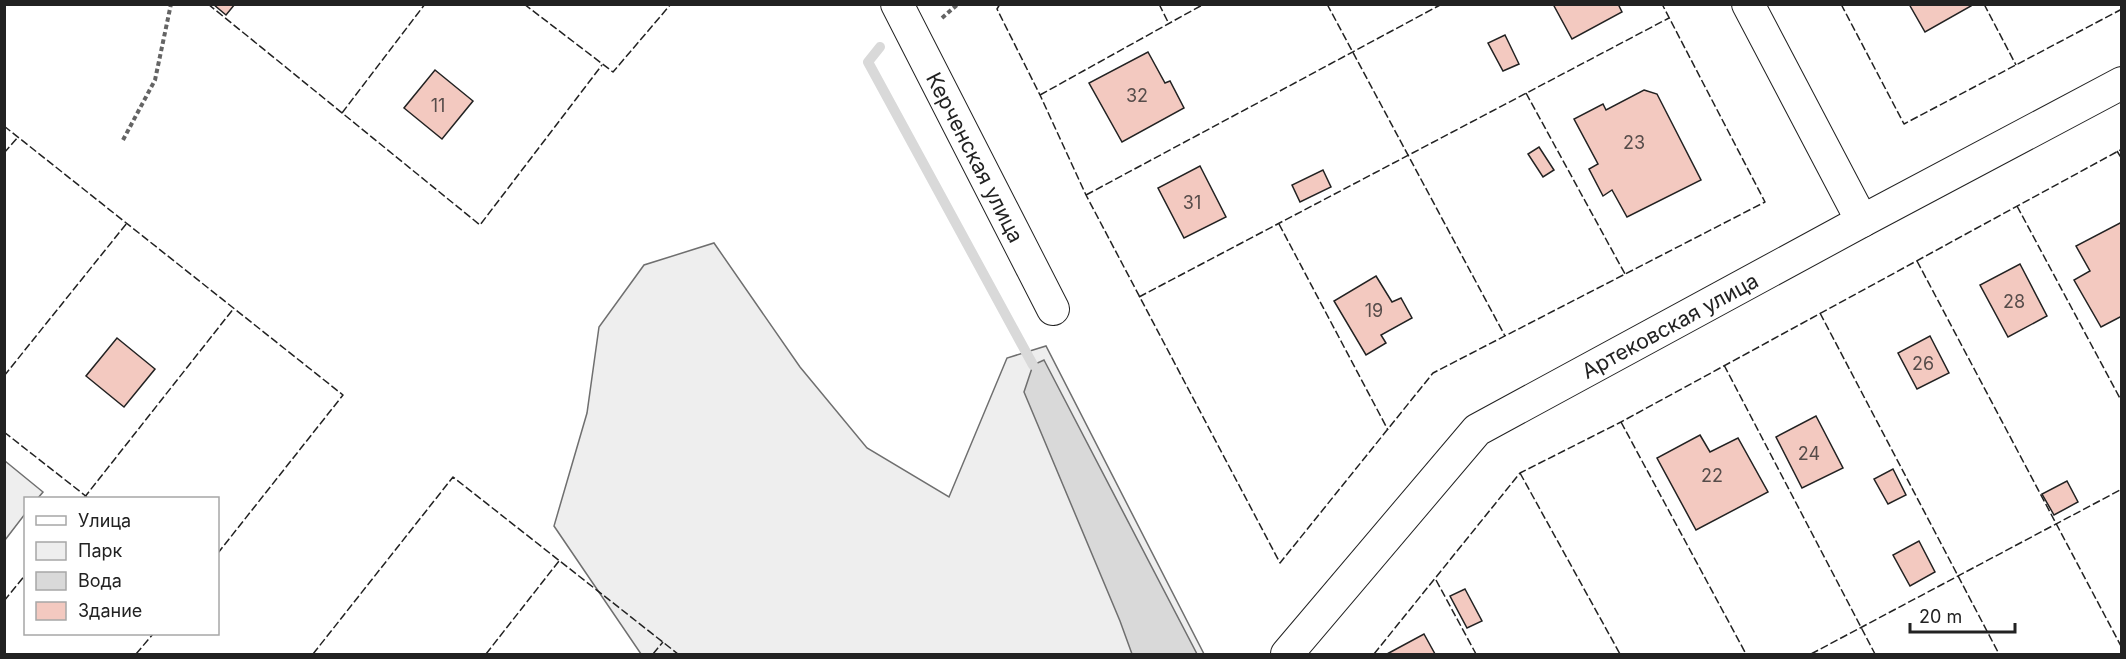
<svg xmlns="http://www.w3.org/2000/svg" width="2126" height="659" viewBox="0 0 2126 659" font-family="Inter,sans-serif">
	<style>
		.green { fill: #eee; stroke: #6f6f6f; stroke-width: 1.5 }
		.water { fill: #d9d9d9; stroke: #6f6f6f; stroke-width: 1.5 }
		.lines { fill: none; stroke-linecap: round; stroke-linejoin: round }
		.stream { stroke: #d9d9d9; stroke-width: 10 }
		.building { fill: #f3c9c0; stroke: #222; stroke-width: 1.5 }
		.street-casing { stroke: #222; stroke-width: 34 }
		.path { stroke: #646464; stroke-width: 4; stroke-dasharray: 4.5 3; stroke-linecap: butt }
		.street { stroke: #fff; stroke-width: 32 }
		.fence { stroke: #222; stroke-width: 1.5; stroke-dasharray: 8 3; stroke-linecap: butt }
		.labels { text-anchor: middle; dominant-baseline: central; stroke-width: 4.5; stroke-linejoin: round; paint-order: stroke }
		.number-label { font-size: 18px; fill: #564c4a }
		.street-label { font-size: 21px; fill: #222; stroke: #fff }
	</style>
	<rect width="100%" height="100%" fill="#fff"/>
	<g class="green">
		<path d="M 714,243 L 800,367 L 867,448 L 949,497 L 1007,358 L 1046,346 L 1204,654 L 641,654 L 554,526 L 587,413 L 599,327 L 644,265 Z"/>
		<path d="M 5,461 L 43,492 L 38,498 L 26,498 L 25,514 L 5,540 Z"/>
	</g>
	<path class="water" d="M 1044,360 L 1197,654 L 1132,654 L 1120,621 L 1024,392 L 1033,365 Z"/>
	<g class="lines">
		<path class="stream" d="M 880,47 L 868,62 L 1033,365"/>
	</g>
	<g class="building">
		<path d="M 213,4 L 235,4 L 226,15 Z"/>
		<path d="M 1553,4 L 1618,4 L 1622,12 L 1572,39 Z"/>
		<path d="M 1909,4 L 1970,4 L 1971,6 L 1925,32 Z"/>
		<path d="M 1505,35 L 1519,64 L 1503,71 L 1488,43 Z"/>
		<path d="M 1148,52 L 1165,83 L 1170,81 L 1184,108 L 1122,142 L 1089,83 Z"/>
		<path d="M 435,70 L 473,101 L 442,139 L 404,108 Z"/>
		<path d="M 1644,90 L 1657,94 L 1701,180 L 1627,217 L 1612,190 L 1603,196 L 1589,169 L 1598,164 L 1574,119 L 1603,104 L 1606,110 Z"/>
		<path d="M 1539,147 L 1554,170 L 1543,177 L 1528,154 Z"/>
		<path d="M 1200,166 L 1226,217 L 1184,238 L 1158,188 Z"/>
		<path d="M 1323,170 L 1331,187 L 1300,202 L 1292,185 Z"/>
		<path d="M 2122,222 L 2122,316 L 2101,327 L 2074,280 L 2090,271 L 2076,246 Z"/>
		<path d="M 2020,264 L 2047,316 L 2008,337 L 1980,285 Z"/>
		<path d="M 1376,276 L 1392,302 L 1401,298 L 1412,318 L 1381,335 L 1386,343 L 1366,355 L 1334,301 Z"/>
		<path d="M 1930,336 L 1949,373 L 1917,389 L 1898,353 Z"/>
		<path d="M 117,338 L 155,369 L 124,407 L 86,376 Z"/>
		<path d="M 1816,416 L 1843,468 L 1802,488 L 1776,437 Z"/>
		<path d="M 1700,435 L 1710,452 L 1738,438 L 1768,492 L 1696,530 L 1657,458 Z"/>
		<path d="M 1893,469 L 1906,495 L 1888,504 L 1874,479 Z"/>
		<path d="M 2067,481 L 2078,502 L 2054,515 L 2042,494 Z"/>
		<path d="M 1919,541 L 1935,572 L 1910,586 L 1893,555 Z"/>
		<path d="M 1465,589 L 1482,621 L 1467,628 L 1450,596 Z"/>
		<path d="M 1424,634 L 1435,654 L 1387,654 Z"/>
	</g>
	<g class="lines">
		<defs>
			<g id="street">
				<path id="s1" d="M 897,4 L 1053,309"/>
				<path d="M 1748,4 L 1862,221"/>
				<path id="s2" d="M 1287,654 L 1477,430 L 1862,221 L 2122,83"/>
			</g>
		</defs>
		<use href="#street" class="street-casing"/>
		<g class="path">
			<path d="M 942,18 L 958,4"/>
			<path d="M 123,140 L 155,80 L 171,4"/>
		</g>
		<use href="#street" class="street"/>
		<g class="fence">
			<path d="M 208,4 L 480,225 L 602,65"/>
			<path d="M 524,4 L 613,72 L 671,4"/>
			<path d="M 1000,4 L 997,9 L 1040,95 L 1086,195 L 1280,563 L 1433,373 L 1765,202 L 1662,4"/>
			<path d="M 1159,4 L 1169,24"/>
			<path d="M 1327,4 L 1505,336"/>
			<path d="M 1841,4 L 1904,124 L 2122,9"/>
			<path d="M 1984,4 L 2016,65"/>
			<path d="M 1526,93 L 1625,274"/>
			<path d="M 1040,95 L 1204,4"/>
			<path d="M 342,113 L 425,4"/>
			<path d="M 4,126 L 343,395 L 218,553"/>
			<path d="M 2117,151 L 2122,159"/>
			<path d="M 4,153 L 18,137"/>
			<path d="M 1086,195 L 1442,4"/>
			<path d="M 2017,206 L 2122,402"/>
			<path d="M 1279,224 L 1388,430"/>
			<path d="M 1917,261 L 2122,648"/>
			<path d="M 1139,297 L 1669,18"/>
			<path d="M 1820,313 L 1999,654"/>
			<path d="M 1724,365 L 1875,654"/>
			<path d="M 4,376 L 127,223"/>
			<path d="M 1621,422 L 1746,654"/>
			<path d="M 4,432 L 87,497"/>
			<path d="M 1520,473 L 1620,654"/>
			<path d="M 84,498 L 234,308"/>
			<path d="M 1436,580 L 1476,654"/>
			<path d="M 4,601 L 26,574"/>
			<path d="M 136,654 L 153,634"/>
			<path d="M 313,654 L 453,477 L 678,654"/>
			<path d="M 486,654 L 559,561"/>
			<path d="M 653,654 L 663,642"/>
			<path d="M 1374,654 L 1520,473 L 1621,422 L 2122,149"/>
			<path d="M 1811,654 L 2122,489"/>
		</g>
	</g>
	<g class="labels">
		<g class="number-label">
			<text x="1137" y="95">32</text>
			<text x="438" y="105">11</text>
			<text x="1634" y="142">23</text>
			<text x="1192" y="202">31</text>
			<text x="2014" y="301">28</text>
			<text x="1374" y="310">19</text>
			<text x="1923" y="363">26</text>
			<text x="1809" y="453">24</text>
			<text x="1712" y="475">22</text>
		</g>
		<g class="street-label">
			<text stroke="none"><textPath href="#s1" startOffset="172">Керченская улица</textPath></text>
			<text stroke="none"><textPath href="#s2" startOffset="513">Артековская улица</textPath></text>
		</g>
	</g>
	<rect width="2126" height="659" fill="none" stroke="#222222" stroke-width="12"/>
	<rect x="24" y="497" width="195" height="138" fill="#ffffff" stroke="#a7a7a7" stroke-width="1.5"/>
	<rect x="36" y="516" width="30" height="9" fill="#ffffff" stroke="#a7a7a7" stroke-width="1.5"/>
	<text x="78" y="527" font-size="18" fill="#222222">Улица</text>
	<rect x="36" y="542" width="30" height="18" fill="#eeeeee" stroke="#a7a7a7" stroke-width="1.5"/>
	<text x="78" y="557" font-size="18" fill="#222222">Парк</text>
	<rect x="36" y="572" width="30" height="18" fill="#d9d9d9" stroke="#a7a7a7" stroke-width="1.5"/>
	<text x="78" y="587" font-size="18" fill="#222222">Вода</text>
	<rect x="36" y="602" width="30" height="18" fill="#f3c9c0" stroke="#a7a7a7" stroke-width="1.5"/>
	<text x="78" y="617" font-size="18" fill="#222222">Здание</text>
	<path d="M1910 623v9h105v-9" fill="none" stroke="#222222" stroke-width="3"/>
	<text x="1919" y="623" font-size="18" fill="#222222" stroke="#ffffff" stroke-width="4.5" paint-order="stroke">20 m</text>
</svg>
